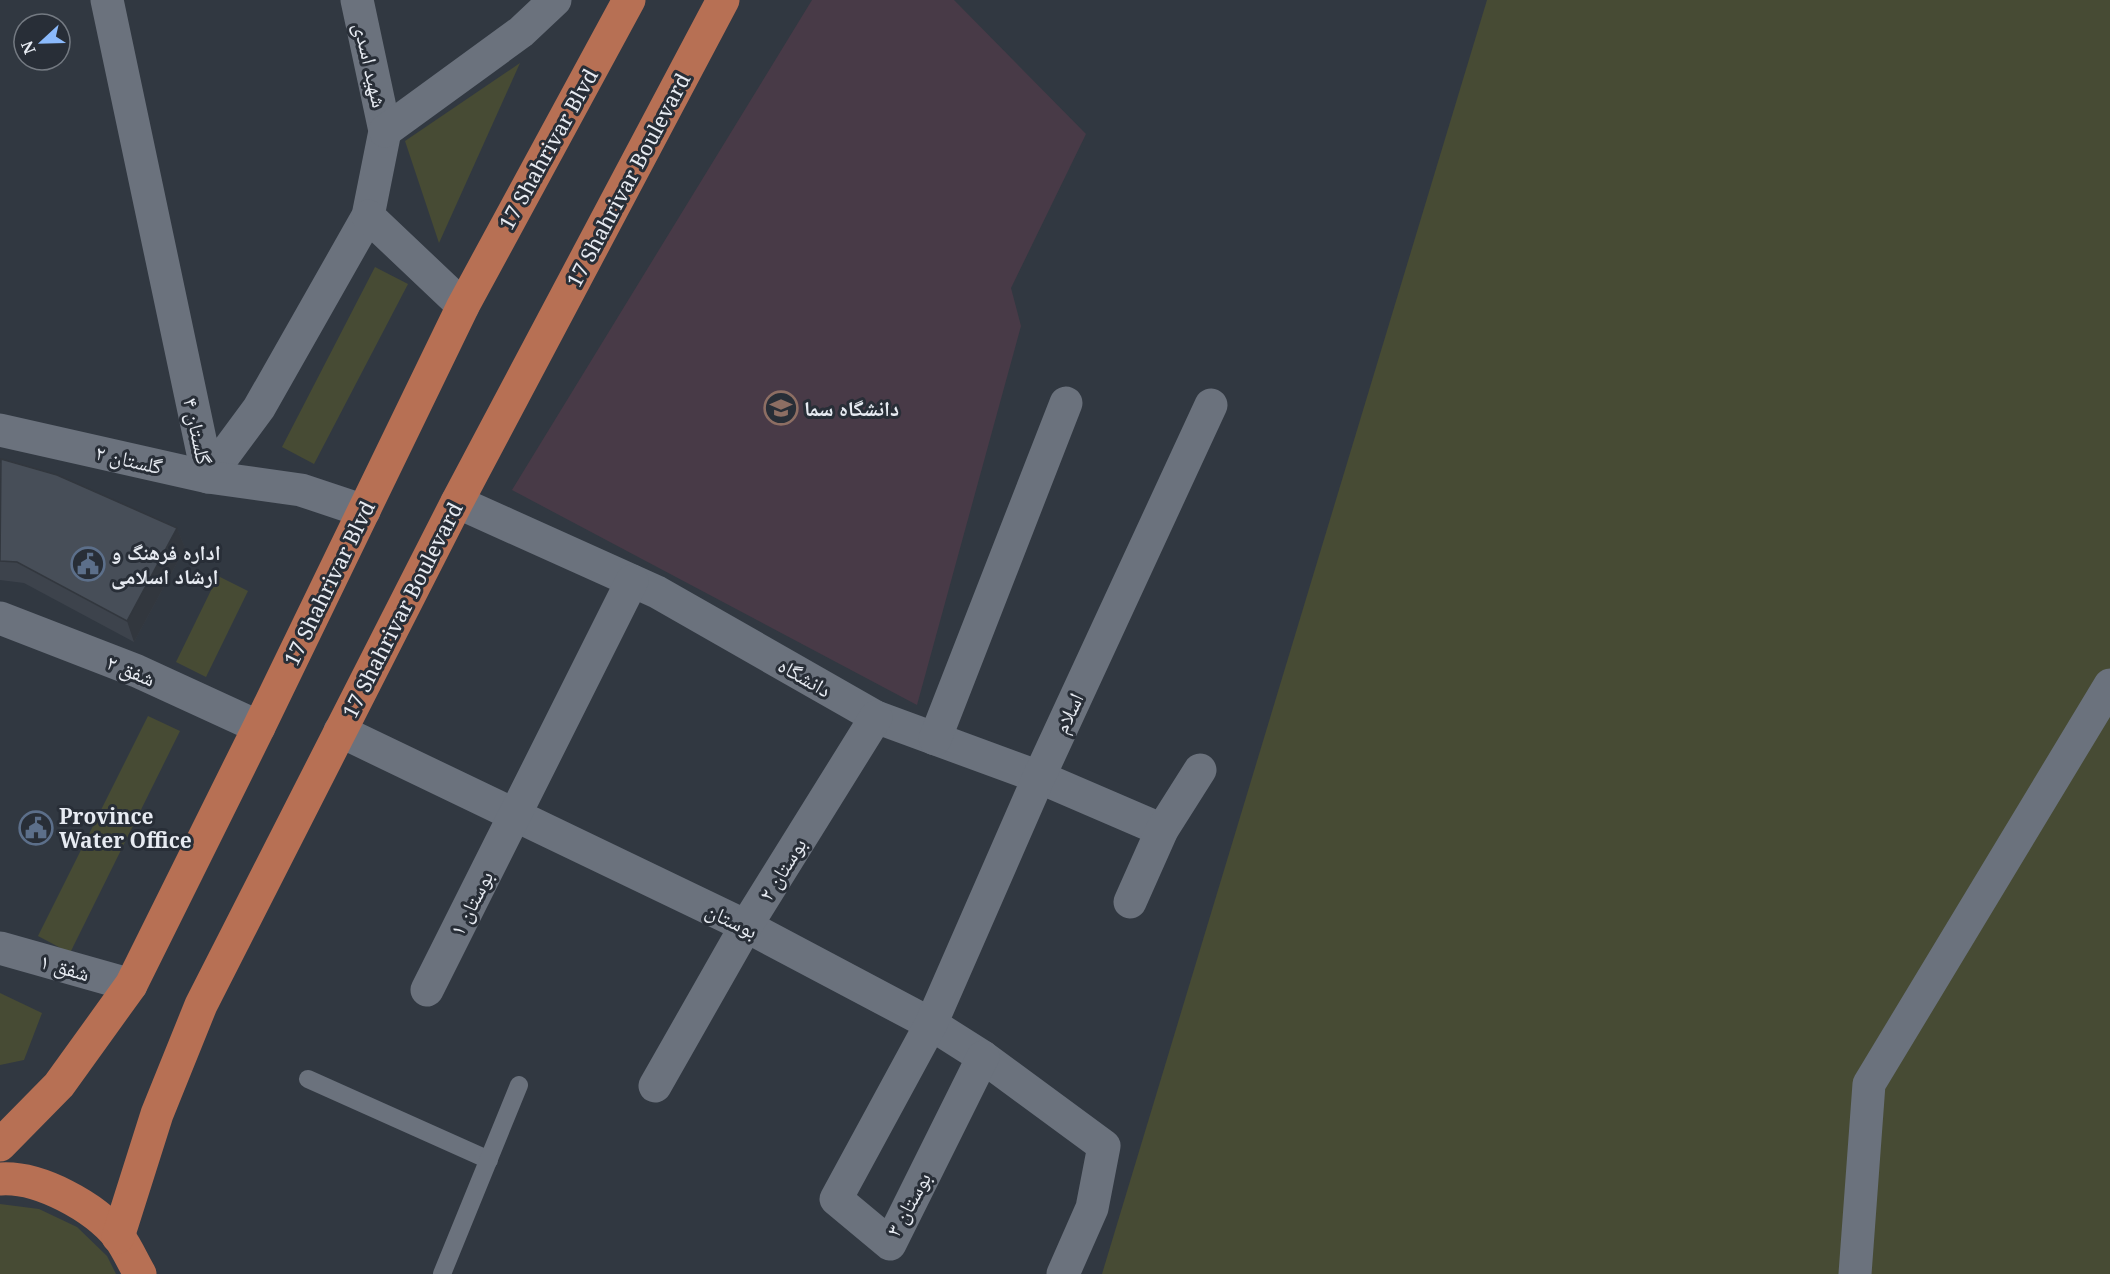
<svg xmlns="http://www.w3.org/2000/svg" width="2110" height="1274" viewBox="0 0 2110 1274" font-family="'Noto Serif','Noto Naskh Arabic',serif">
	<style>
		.education { fill: #483a47 }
		.green { fill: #474b34 }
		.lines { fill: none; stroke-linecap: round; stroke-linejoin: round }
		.lane { stroke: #6b727d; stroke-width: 18 }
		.street { stroke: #6b727d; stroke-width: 33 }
		.primary { stroke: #b77054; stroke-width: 33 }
		.wall { fill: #3d434c }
		.shaded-wall { fill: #32373e }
		.building { fill: #474e58; stroke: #32373e; stroke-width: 1.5 }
		.labels { text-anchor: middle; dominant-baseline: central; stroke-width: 6; stroke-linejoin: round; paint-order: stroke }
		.street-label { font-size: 21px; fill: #e7ebf2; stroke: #282e37 }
		.poi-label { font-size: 21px; font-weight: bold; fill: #e7ebf2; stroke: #282e37; text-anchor: start }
	</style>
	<rect width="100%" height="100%" fill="#313841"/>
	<path class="education" d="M 812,0 L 954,0 L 1086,134 L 1011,288 L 1021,326 L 917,705 L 512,490 Z"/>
	<g class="green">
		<path d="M 1487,0 L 2110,0 L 2110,1274 L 1102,1274 Z"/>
		<path d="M 520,63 L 439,243 L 405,141 Z"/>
		<path d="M 375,267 L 408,284 L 314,464 L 282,447 Z"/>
		<path d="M 218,576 L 248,591 L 206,677 L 176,662 Z"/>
		<path d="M 148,716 L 180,731 L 70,953 L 38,936 Z"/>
		<path d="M 0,993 L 42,1013 L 24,1060 L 0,1065 Z"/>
		<path d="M 0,1204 L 39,1209 L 77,1227 L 107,1256 L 116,1274 L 0,1274 Z"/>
	</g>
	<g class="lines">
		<g class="lane">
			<path d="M 308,1079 L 489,1160"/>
			<path d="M 442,1274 L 519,1085"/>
		</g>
		<g class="street">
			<path d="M 107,0 L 208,477 L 259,408 L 368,216 L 385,131 L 357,0"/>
			<path d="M 385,131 L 521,32 L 555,0"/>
			<path d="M 368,216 L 463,306"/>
			<path d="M 0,430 L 208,477 L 301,490 L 364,511"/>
			<path d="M 457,502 L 657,592 L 876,717 L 1039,777 L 1162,830"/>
			<path d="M 0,618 L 137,671 L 259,727"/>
			<path d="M 340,731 L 746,926 L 931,1024 L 983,1057 L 1104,1146 L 1092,1208 L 1063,1274"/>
			<path d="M 935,739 L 1066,403"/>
			<path d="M 1130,902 L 1162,830 L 1200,770"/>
			<path d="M 0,948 L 131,985"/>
			<path d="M 427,990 L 632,581"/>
			<path d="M 983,1057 L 890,1244 L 836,1199 L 931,1024 L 1039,777 L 1211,405"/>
			<path d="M 655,1086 L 746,926 L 876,717"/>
			<path d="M 1855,1274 L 1869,1084 L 2110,685"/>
		</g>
		<g class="primary">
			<path d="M 0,1145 L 59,1085 L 131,985 L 259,727 L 463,306 L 629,0"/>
			<path d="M 0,1179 C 39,1176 95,1207 119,1237 C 127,1248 133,1262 140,1274"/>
			<path d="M 118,1237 L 157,1114 L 201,1005 L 457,502 L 723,0"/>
		</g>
	</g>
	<path class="wall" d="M 0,463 L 177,528 L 185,548 L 134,642 L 24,583 L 0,580 Z"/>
	<path class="shaded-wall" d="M 177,528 L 185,548 L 134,642 L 127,621 Z"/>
	<path class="building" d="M 1,459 L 57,475 L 177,528 L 127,621 L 17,562 L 0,561 Z"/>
	<defs>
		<symbol id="university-ring" viewBox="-11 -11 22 22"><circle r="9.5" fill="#282e37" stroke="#8d6e63" stroke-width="1.5"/><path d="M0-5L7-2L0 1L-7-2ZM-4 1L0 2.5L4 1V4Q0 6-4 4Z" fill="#8d6e63"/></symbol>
		<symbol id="civic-ring" viewBox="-11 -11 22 22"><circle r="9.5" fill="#282e37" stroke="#5c6f8a" stroke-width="1.5"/><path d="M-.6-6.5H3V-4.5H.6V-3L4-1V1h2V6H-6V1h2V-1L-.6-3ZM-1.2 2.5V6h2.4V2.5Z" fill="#5c6f8a"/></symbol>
	</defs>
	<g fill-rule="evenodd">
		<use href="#university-ring" x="762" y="389" width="38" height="38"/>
		<use href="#civic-ring" x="69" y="545" width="38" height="38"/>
		<use href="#civic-ring" x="17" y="809" width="38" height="38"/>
	</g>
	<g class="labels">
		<g class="street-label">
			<text transform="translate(371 65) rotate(77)">شهید اسدی</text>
			<text transform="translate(548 149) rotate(-61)">17 Shahrivar Blvd</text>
			<text transform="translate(628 180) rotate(-62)">17 Shahrivar Boulevard</text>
			<text transform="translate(198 431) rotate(78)">گلستان ۴</text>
			<text transform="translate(129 459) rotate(13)">گلستان ۲</text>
			<text transform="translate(329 583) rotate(-64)">17 Shahrivar Blvd</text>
			<text transform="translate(402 610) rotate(-63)">17 Shahrivar Boulevard</text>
			<text transform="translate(131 670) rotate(22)">شفق ۲</text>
			<text transform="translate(805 677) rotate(30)">دانشگاه</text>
			<text transform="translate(1068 713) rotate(-65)">اسلام</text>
			<text transform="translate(782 869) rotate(-58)">بوستان ۲</text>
			<text transform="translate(471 903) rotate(-63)">بوستان ۱</text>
			<text transform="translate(732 920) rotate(26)">بوستان</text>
			<text transform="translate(65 967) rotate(16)">شفق ۱</text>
			<text transform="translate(908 1204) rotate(-61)">بوستان ۳</text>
		</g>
		<g class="poi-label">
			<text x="804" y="408">دانشگاه سما</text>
			<text x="111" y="552">اداره فرهنگ و<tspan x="111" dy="24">ارشاد اسلامی</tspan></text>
			<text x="59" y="816">Province<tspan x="59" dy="24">Water Office</tspan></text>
		</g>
	</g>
	<g transform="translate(42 42) rotate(248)"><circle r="28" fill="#282e37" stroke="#747a82" stroke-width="1.5"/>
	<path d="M0-4.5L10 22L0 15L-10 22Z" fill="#8bbafc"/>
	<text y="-9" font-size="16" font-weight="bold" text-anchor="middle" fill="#e7ebf2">N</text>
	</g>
</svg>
